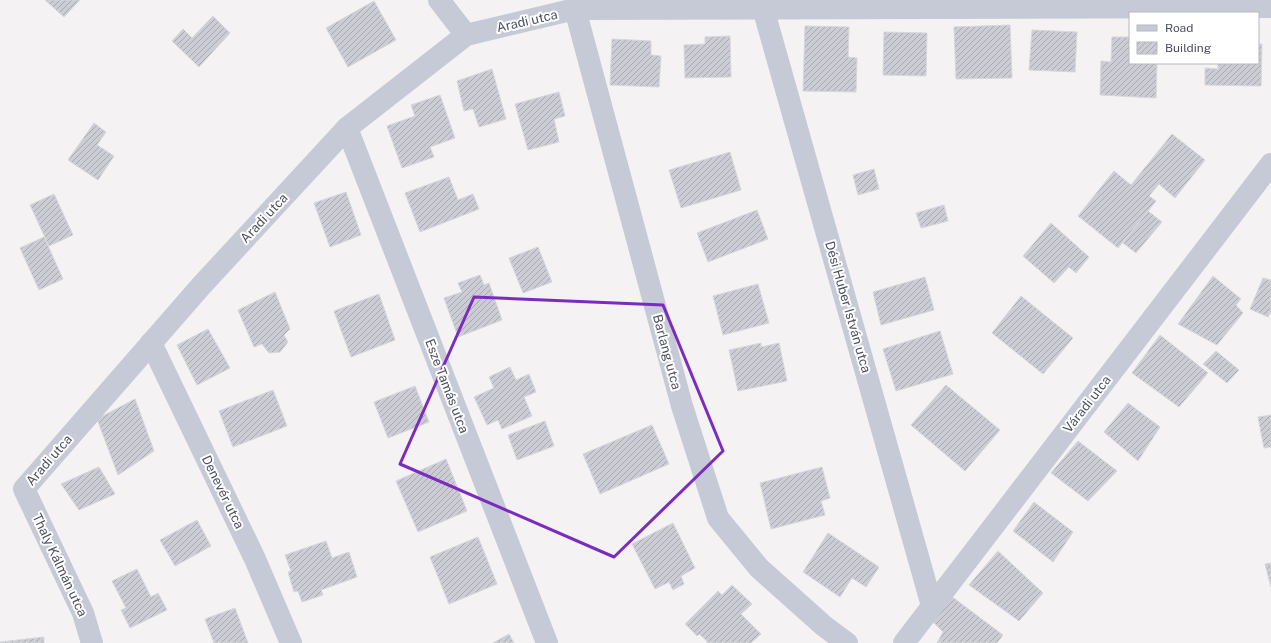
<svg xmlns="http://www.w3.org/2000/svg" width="1271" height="643" viewBox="0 0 1271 643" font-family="'Public Sans',sans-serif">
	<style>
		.building { fill: url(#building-hatch); stroke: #d6d6dd }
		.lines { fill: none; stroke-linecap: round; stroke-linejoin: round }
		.street { stroke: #c6cad6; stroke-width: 22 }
		.marked { fill: none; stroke: #7b2cbf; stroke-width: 3; stroke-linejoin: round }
		.labels { text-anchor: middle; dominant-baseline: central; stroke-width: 4; stroke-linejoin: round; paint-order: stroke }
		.street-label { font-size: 13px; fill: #4a4f5f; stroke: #fff }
	</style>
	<defs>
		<pattern id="building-hatch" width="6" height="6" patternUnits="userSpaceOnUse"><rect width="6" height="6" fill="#cccdd4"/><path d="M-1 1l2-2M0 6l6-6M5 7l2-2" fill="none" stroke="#a8a9af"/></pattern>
	</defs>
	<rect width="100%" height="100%" fill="#f4f2f2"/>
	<g class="building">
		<path d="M 45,0 L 80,0 L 64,17 Z"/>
		<path d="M 374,1 L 396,40 L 348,67 L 326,28 Z"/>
		<path d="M 213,16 L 230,33 L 199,67 L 172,41 L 183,29 L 192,38 Z"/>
		<path d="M 1010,25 L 1012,78 L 956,79 L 954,27 Z"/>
		<path d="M 805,26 L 849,27 L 848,57 L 857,58 L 856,92 L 803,91 Z"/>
		<path d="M 1032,30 L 1077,32 L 1075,72 L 1029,70 Z"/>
		<path d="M 884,32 L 927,33 L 926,76 L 883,75 Z"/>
		<path d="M 730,36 L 731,77 L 685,78 L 684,45 L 705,44 L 705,37 Z"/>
		<path d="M 1112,37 L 1130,37 L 1130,63 L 1157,63 L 1156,98 L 1100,95 L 1101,61 L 1111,62 Z"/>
		<path d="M 612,39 L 651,41 L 651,55 L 661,56 L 659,87 L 610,85 Z"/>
		<path d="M 1258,44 L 1262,44 L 1261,86 L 1205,85 L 1205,68 L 1218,69 L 1218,63 L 1258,63 Z"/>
		<path d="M 492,69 L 506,119 L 479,127 L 473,109 L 464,111 L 457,81 Z"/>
		<path d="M 559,92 L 565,116 L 554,119 L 559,142 L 528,150 L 515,104 Z"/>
		<path d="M 440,95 L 455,138 L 430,147 L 434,157 L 402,168 L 387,126 L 415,116 L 411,105 Z"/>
		<path d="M 94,123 L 106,132 L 97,145 L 114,156 L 98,180 L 68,160 Z"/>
		<path d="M 1172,134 L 1205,160 L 1175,198 L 1159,184 L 1149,196 L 1156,201 L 1118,248 L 1078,216 L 1114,171 L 1131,185 Z"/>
		<path d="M 730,152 L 741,190 L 681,208 L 669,170 Z"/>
		<path d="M 874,169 L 879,189 L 858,195 L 853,175 Z"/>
		<path d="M 449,177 L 458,200 L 473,194 L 479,209 L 420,232 L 405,193 Z"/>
		<path d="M 346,192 L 361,235 L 330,247 L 314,203 Z"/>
		<path d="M 54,194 L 73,235 L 49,246 L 30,205 Z"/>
		<path d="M 944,205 L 948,221 L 921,228 L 916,213 Z"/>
		<path d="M 757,210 L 768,239 L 708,262 L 697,233 Z"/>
		<path d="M 1148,211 L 1162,222 L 1136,253 L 1123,243 Z"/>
		<path d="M 1051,223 L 1089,257 L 1076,273 L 1069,267 L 1054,283 L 1023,256 Z"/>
		<path d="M 44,237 L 63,279 L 39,290 L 20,248 Z"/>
		<path d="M 538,247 L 552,282 L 523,293 L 509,258 Z"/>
		<path d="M 480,275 L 484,285 L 489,283 L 502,320 L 458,337 L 444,298 L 462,292 L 458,283 Z"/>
		<path d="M 1213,276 L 1241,299 L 1236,305 L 1243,313 L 1217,345 L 1178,324 Z"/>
		<path d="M 925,277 L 934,310 L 881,325 L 873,292 Z"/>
		<path d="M 1263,278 L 1271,280 L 1271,311 L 1268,317 L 1250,309 Z"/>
		<path d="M 758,284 L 769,323 L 723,335 L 713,296 Z"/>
		<path d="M 275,292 L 290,329 L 284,335 L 288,342 L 280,352 L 269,353 L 262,344 L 254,347 L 238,310 Z"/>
		<path d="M 379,294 L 395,340 L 351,357 L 334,311 Z"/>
		<path d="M 1021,296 L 1073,338 L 1043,374 L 992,333 Z"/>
		<path d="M 208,329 L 230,368 L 197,385 L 177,345 Z"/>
		<path d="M 940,331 L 953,374 L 896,391 L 883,349 Z"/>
		<path d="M 1160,335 L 1208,373 L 1179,407 L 1132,373 Z"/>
		<path d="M 761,343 L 761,347 L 779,343 L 787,381 L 738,391 L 729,350 Z"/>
		<path d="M 1216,351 L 1239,370 L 1227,383 L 1203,364 Z"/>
		<path d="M 510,367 L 516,380 L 529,374 L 536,392 L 524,397 L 532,416 L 502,429 L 498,420 L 487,425 L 474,397 L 494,388 L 489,377 Z"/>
		<path d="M 946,385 L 1000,430 L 965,471 L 911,425 Z"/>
		<path d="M 415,386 L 429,422 L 388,438 L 374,402 Z"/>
		<path d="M 273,390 L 287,426 L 233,447 L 219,411 Z"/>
		<path d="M 135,399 L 154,451 L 118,475 L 97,419 Z"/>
		<path d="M 1128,403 L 1160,427 L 1138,461 L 1104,432 Z"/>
		<path d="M 1271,415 L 1271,447 L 1264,448 L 1258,417 Z"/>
		<path d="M 545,421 L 554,446 L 517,460 L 508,435 Z"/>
		<path d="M 652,425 L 669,464 L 600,494 L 583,454 Z"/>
		<path d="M 1078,441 L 1117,471 L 1088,501 L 1051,473 Z"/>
		<path d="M 446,459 L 467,511 L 418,532 L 396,481 Z"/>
		<path d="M 99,467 L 115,494 L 79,510 L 61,484 Z"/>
		<path d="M 822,467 L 830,498 L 821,501 L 825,515 L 771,529 L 760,483 Z"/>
		<path d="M 1034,502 L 1073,532 L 1053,562 L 1013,531 Z"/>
		<path d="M 197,520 L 211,546 L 175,566 L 160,540 Z"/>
		<path d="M 673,523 L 695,568 L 681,576 L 684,584 L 673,590 L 669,582 L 655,589 L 632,544 Z"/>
		<path d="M 828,533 L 879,567 L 866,587 L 852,578 L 840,597 L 803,572 Z"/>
		<path d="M 478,537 L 497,584 L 449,604 L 430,557 Z"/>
		<path d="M 326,541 L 332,558 L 349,552 L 357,577 L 321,590 L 323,595 L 302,602 L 298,591 L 294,592 L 288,572 L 291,571 L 285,555 Z"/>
		<path d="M 998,551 L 1043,593 L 1019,621 L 969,585 Z"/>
		<path d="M 1271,563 L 1271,587 L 1265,564 Z"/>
		<path d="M 137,569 L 151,597 L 158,593 L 167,610 L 130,628 L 121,610 L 126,608 L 112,581 Z"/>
		<path d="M 732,585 L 752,604 L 741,614 L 761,634 L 751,643 L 706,643 L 708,642 L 699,634 L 697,636 L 685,624 L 718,591 L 722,595 Z"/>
		<path d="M 947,593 L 1003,635 L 997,643 L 937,643 L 943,632 L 930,619 Z"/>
		<path d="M 235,608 L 248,643 L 214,643 L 205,619 Z"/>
		<path d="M 509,634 L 514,643 L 493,643 Z"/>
		<path d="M 44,637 L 44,643 L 0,643 L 0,642 Z"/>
	</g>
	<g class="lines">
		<g class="street">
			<path d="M 439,0 L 466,35"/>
			<path d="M 763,8 L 932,606"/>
			<path d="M 575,9 L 682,406 L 718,518 L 759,568 L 824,626 L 847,643"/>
			<path d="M 347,128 L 547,643"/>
			<path d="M 151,343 L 255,559 L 291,643"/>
			<path d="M 92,643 L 83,613 L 24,489 L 201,286 L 347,128 L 466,35 L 575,9 L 1271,7"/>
			<path d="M 904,643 L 1271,164"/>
		</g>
	</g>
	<path class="marked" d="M 474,297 L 663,305 L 723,451 L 614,557 L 400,464 Z"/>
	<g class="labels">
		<g class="street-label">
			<text transform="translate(527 21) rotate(-13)">Aradi utca</text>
			<text transform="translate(264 218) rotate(-47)">Aradi utca</text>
			<text transform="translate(848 307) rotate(74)">Dési Huber István utca</text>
			<text transform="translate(667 352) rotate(75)">Barlang utca</text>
			<text transform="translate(447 386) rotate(69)">Esze Tamás utca</text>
			<text transform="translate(1087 404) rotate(-52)">Váradi utca</text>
			<text transform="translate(49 460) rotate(-49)">Aradi utca</text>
			<text transform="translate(223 492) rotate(64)">Denevér utca</text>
			<text transform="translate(60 565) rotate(65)">Thaly Kálmán utca</text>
		</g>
	</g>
	<rect x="1129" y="12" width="130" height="52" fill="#ffffff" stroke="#b7b9bf"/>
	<rect x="1137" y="25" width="20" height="6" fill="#c6cad6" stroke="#b7b9bf"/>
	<text x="1165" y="32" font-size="12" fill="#4a4f5f">Road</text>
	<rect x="1137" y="42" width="20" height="12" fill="url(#building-hatch)" stroke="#b7b9bf"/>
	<text x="1165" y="52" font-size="12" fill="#4a4f5f">Building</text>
</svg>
